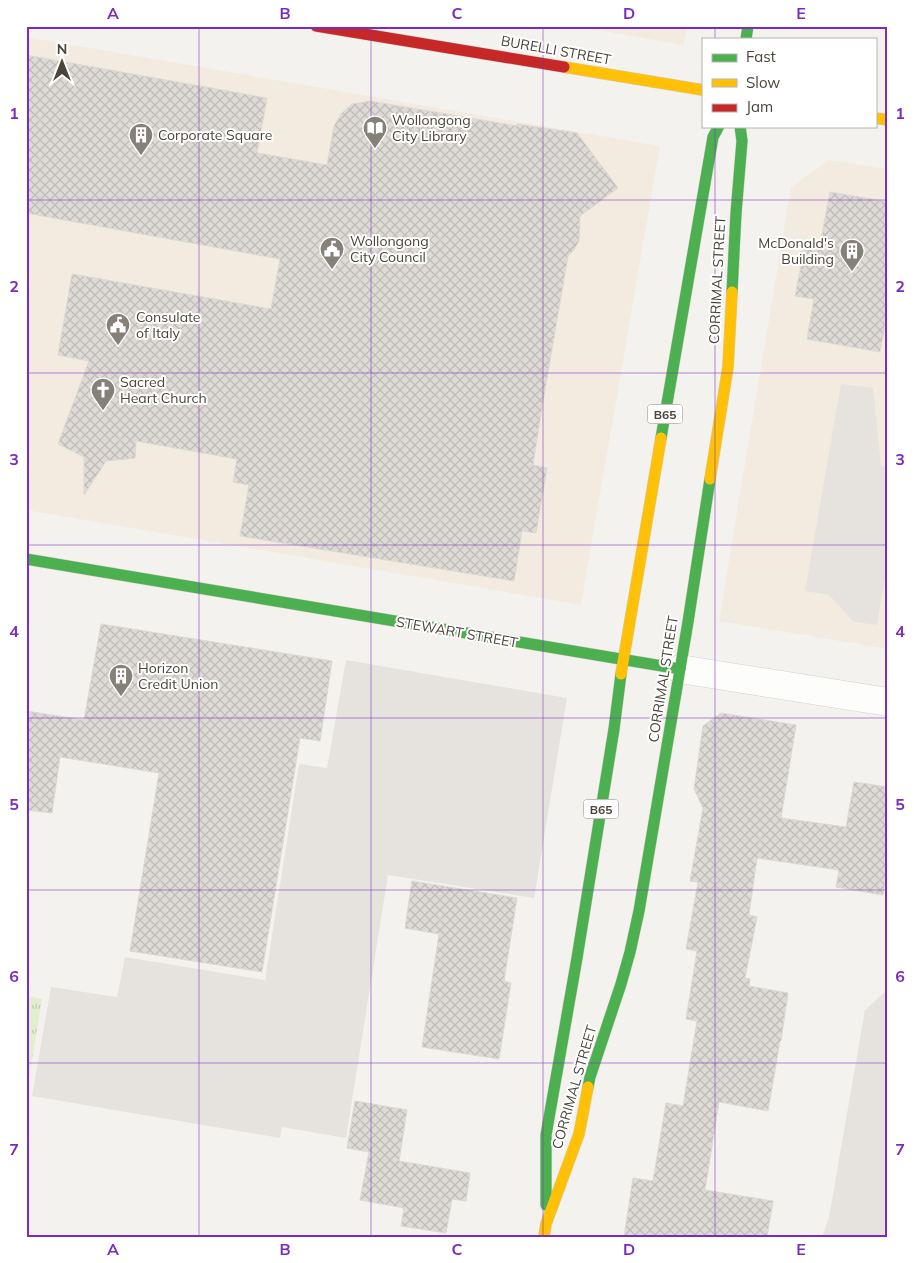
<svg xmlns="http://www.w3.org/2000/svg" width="914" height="1263" viewBox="0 0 914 1263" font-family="Mulish,sans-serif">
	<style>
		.commercial { fill: #f3ebdf }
		.grass { fill: url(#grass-tufts) }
		.parking { fill: #e6e3df }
		.building { fill: url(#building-cross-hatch); stroke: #dcd9d4 }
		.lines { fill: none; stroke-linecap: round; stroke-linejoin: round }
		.street-casing { stroke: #d2d0cb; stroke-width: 29 }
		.fast-casing { stroke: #d3cfc5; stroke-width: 12 }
		.slow-casing { stroke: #d3cfc5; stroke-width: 12 }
		.jam-casing { stroke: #d3cfc5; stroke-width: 12 }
		.street { stroke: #fdfdfc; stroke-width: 28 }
		.fast { stroke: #4caf50; stroke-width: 11 }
		.slow { stroke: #ffc107; stroke-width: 11 }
		.jam { stroke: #c62828; stroke-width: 11 }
		.grid { fill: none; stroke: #7b2cbf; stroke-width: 1; stroke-opacity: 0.55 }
		.labels { text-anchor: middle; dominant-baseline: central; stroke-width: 4; stroke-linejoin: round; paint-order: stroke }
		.shield { fill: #fff; stroke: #817c74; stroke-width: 1 }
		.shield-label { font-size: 12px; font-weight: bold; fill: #4b4439 }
		.street-label { font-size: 14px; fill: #4b4439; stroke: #fff }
		.poi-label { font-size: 14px; fill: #4b4439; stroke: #fff; text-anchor: start }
		.neatline { fill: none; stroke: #7b2cbf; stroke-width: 2 }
		.grid-label { font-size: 16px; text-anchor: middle; font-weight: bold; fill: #7b2cbf }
	</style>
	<defs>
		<pattern id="grass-tufts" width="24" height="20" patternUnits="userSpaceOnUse" patternTransform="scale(1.25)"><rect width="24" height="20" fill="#e1eecf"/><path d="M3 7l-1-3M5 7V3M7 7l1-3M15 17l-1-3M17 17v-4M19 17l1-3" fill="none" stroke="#c3cdb2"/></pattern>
		<pattern id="building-cross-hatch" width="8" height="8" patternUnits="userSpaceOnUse" patternTransform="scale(1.25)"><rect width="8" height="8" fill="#dedbd6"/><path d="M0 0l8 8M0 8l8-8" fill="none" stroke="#c0bdb8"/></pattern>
	</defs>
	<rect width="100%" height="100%" fill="#f4f2ee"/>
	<g class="commercial">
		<path d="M 574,26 L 687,26 L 683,45 Z"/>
		<path d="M 26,37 L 660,146 L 581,605 L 26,510 Z"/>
		<path d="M 829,160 L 888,169 L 888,649 L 719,621 L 791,187 Z"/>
	</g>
	<path class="grass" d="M 26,996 L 42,999 L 26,1095 Z"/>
	<g class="parking">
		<path d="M 841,384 L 873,388 L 881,466 L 888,467 L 888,561 L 877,625 L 854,622 L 829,595 L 805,591 Z"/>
		<path d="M 346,660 L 567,698 L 534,898 L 388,875 L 346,1138 L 282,1127 L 280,1138 L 32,1096 L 51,987 L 117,997 L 125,957 L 265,980 L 299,764 L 327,768 Z"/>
		<path d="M 888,989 L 888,1237 L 822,1237 L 829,1217 L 865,1010 Z"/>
	</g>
	<g class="building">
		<path d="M 26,55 L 267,98 L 257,153 L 327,165 L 334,126 L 341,114 L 352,104 L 370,101 L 517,126 L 517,124 L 577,133 L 618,188 L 580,216 L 579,241 L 574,250 L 568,256 L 541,413 L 533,465 L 547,468 L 536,533 L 522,531 L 514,581 L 240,536 L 249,485 L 233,482 L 237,459 L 136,441 L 135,458 L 106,461 L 84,495 L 84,457 L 58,444 L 89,361 L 58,355 L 72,274 L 271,309 L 280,259 L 26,213 Z"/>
		<path d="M 830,192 L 888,202 L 888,310 L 880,352 L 807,339 L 814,299 L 795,296 L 801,266 L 799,266 L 804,242 L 820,245 Z"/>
		<path d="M 101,624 L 332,661 L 320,741 L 300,738 L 262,972 L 130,951 L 159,773 L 60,757 L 52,813 L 26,810 L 26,711 L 84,720 Z"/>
		<path d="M 721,713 L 796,725 L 781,818 L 846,827 L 854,782 L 888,787 L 888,864 L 883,895 L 836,887 L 839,870 L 757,858 L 749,915 L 757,917 L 745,978 L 750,979 L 749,986 L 788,993 L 781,1041 L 780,1041 L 768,1111 L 719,1102 L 705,1190 L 773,1201 L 767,1237 L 624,1237 L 633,1178 L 653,1181 L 666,1103 L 683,1106 L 697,1021 L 686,1019 L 697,951 L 686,949 L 698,882 L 690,881 L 703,808 L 694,789 L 703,726 Z"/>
		<path d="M 412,881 L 517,898 L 504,981 L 511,983 L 499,1059 L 422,1047 L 439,934 L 405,928 Z"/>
		<path d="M 355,1101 L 407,1110 L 399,1161 L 470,1173 L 466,1201 L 452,1199 L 446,1233 L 401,1226 L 404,1208 L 360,1200 L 369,1152 L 347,1148 Z"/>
	</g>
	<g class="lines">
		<defs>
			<path id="street" d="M 680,669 L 888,702"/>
			<g id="fast">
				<path d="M 746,39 L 748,26"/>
				<path d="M 732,292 L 736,213 L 742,141 L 740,126"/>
				<path d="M 661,438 L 713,137 L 719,126"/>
				<path d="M 26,559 L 680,669"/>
				<path d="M 588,1087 L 590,1077 L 621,984 L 630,952 L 639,911 L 688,622 L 710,479"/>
				<path d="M 546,1205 L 546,1135 L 577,958 L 614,729 L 621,674"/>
			</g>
			<g id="slow">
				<path d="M 564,67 L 703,90"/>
				<path d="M 875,118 L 888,120"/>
				<path d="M 710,479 L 728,367 L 732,292"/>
				<path d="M 621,674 L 661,438"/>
				<path d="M 544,1237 L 546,1224 L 579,1134 L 588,1087"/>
			</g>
			<path id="jam" d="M 316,26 L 564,67"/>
		</defs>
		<use href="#street" class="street-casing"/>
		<use href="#fast" class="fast-casing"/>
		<use href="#slow" class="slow-casing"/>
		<use href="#jam" class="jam-casing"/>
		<use href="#street" class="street"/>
		<use href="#fast" class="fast"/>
		<use href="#slow" class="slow"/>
		<use href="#jam" class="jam"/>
	</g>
	<path class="grid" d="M 199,26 L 199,1237M 371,26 L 371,1237M 543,26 L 543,1237M 715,26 L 715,39M 715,126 L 715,1237M 26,200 L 888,200M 26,373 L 888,373M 26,545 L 888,545M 26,718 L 888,718M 26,890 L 888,890M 26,1063 L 888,1063"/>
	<defs>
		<symbol id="library-pin" viewBox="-11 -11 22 30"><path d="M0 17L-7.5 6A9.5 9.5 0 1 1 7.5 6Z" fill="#868178" stroke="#fff"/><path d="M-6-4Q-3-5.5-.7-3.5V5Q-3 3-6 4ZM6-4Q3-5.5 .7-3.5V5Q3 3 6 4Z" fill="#fff"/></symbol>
		<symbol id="building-pin" viewBox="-11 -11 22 30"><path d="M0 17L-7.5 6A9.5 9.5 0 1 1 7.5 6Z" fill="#868178" stroke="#fff"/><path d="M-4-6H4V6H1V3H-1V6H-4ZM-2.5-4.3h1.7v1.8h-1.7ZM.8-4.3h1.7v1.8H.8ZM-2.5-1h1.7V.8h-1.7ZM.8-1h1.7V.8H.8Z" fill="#fff"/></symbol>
		<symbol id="civic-pin" viewBox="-11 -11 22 30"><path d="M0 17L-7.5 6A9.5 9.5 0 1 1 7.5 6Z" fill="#868178" stroke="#fff"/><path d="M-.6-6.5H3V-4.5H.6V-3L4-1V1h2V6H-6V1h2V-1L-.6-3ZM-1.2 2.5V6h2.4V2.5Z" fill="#fff"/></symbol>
		<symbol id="church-pin" viewBox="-11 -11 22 30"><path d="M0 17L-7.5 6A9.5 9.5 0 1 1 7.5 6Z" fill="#868178" stroke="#fff"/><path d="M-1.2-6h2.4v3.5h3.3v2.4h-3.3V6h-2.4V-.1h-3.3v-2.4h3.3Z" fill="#fff"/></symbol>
	</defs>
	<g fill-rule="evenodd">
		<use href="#library-pin" x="361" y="114" width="28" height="38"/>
		<use href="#building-pin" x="127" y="121" width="28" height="38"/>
		<use href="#civic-pin" x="318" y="235" width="28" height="38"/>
		<use href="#building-pin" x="838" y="237" width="28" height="38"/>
		<use href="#civic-pin" x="104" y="311" width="28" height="38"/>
		<use href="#church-pin" x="89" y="376" width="28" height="38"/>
		<use href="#building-pin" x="107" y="662" width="28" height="38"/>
	</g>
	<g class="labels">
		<g class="shield">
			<rect x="647.5" y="404.5" width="35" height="19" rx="4"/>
			<rect x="583.5" y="799.5" width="35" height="19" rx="4"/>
		</g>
		<g class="shield-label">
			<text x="665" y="414">B65</text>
			<text x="601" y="809">B65</text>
		</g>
		<g class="street-label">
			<text transform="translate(556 50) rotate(10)">BURELLI STREET</text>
			<text transform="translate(717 280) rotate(-87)">CORRIMAL STREET</text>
			<text transform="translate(457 632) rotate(10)">STEWART STREET</text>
			<text transform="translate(663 679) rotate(-81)">CORRIMAL STREET</text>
			<text transform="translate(574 1087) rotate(-74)">CORRIMAL STREET</text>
		</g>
		<g class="poi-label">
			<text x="392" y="120">Wollongong<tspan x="392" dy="16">City Library</tspan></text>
			<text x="158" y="135">Corporate Square</text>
			<text x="350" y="241">Wollongong<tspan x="350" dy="16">City Council</tspan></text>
			<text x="834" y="243" text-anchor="end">McDonald's<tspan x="834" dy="16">Building</tspan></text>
			<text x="136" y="317">Consulate<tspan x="136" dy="16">of Italy</tspan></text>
			<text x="120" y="382">Sacred<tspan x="120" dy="16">Heart Church</tspan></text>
			<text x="138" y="668">Horizon<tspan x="138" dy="16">Credit Union</tspan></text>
		</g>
	</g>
	<rect width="914" height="1263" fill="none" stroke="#ffffff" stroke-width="55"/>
	<rect x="702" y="38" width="175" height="90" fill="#ffffff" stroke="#b7b4b0"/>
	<rect x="712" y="54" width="25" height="8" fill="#4caf50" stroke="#b7b4b0"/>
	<text x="746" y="62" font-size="15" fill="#4b4439">Fast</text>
	<rect x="712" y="79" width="25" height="8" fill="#ffc107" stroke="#b7b4b0"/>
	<text x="746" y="88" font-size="15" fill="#4b4439">Slow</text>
	<rect x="712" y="104" width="25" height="8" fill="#c62828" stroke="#b7b4b0"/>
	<text x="746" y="112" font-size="15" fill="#4b4439">Jam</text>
	<g transform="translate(62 62)" stroke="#ffffff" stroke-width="4" paint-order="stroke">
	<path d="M0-4L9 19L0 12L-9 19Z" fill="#4b4439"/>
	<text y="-8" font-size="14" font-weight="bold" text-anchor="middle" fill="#4b4439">N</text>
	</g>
	<rect x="28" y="28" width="858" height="1208" class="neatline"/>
	<g class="grid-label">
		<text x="113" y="19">A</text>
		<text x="285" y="19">B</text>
		<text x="457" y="19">C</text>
		<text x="629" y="19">D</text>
		<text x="801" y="19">E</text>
		<text x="14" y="119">1</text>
		<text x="900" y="119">1</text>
		<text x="14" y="292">2</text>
		<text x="900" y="292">2</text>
		<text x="14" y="465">3</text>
		<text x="900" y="465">3</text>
		<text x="14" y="637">4</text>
		<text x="900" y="637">4</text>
		<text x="14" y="810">5</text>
		<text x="900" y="810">5</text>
		<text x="14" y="982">6</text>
		<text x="900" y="982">6</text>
		<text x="14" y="1155">7</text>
		<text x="900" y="1155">7</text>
		<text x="113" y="1255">A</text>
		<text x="285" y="1255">B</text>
		<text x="457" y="1255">C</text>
		<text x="629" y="1255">D</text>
		<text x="801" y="1255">E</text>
	</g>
</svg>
